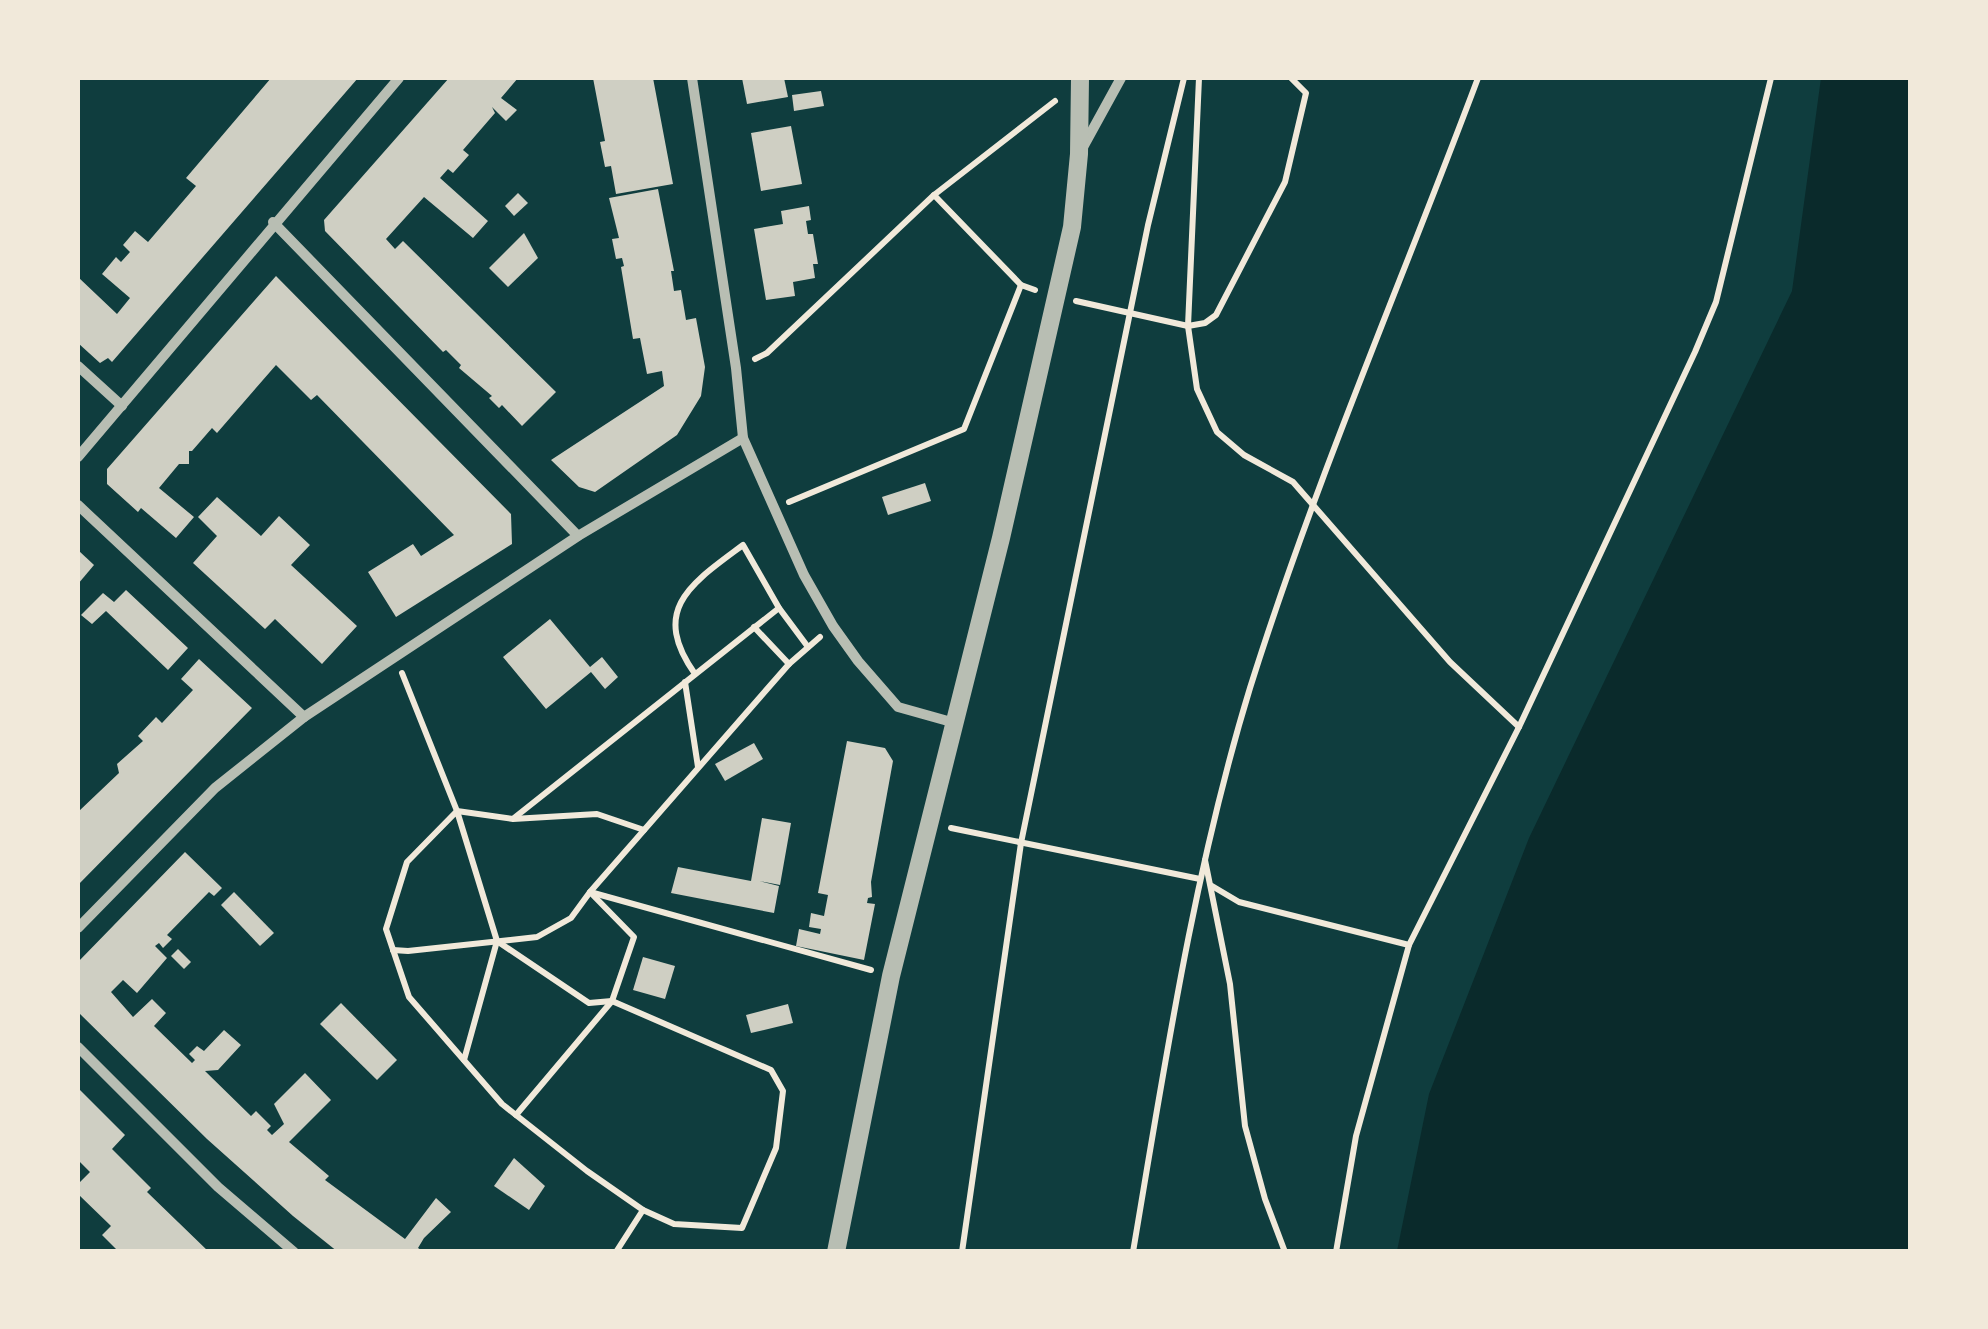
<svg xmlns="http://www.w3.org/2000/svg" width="1988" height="1329" viewBox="0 0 1988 1329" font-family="Commissioner,sans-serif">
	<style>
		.water { fill: #0a2a2b }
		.building { fill: #cfcfc3 }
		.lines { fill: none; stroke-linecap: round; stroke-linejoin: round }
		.path { stroke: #f1e9da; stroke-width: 6 }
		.minor { stroke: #b8beb3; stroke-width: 10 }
		.tertiary { stroke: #b8beb3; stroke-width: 18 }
	</style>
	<rect width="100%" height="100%" fill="#0f3d3e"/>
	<path class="water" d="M 1821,78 L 1910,78 L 1910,1251 L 1397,1251 L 1429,1094 L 1529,838 L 1792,291 Z"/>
	<g class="building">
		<path d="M 271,78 L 358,78 L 112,362 L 108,358 L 100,363 L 78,343 L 78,277 L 117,314 L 130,298 L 102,274 L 116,257 L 121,262 L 130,252 L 123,245 L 135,231 L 148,242 L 196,186 L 186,178 Z"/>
		<path d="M 449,78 L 518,78 L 501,98 L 517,110 L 506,121 L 492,107 L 495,113 L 463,150 L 469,155 L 453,173 L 448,169 L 440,178 L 488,221 L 473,238 L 424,197 L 386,239 L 395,249 L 403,241 L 556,392 L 522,426 L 502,405 L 499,408 L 489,398 L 492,396 L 459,368 L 461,365 L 446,350 L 443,352 L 325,231 L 324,220 Z"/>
		<path d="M 593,78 L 653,78 L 673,184 L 616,194 L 611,166 L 605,167 L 600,142 L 605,141 Z"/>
		<path d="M 742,78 L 784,78 L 788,97 L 747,104 Z"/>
		<path d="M 821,91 L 824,106 L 794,111 L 792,95 Z"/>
		<path d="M 791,126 L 802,184 L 761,191 L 751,133 Z"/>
		<path d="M 658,189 L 674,271 L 671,271 L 674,291 L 681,290 L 686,320 L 696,318 L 705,367 L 701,396 L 677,435 L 595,492 L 579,487 L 551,460 L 664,386 L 662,371 L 647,374 L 640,338 L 633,339 L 621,267 L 624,266 L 622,258 L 616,259 L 612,239 L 619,238 L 609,198 Z"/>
		<path d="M 518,193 L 528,203 L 514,216 L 505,206 Z"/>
		<path d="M 809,206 L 811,220 L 806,221 L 808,234 L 813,234 L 818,264 L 813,264 L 815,278 L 793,282 L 795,296 L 766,300 L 754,229 L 783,224 L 781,211 Z"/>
		<path d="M 524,233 L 538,258 L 508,287 L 489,268 Z"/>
		<path d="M 276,276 L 511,514 L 512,544 L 396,617 L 368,572 L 413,544 L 421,556 L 454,535 L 317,395 L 311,400 L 276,365 L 217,433 L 212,428 L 192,451 L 189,451 L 189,464 L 179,464 L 159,488 L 194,517 L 176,538 L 141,508 L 138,512 L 107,484 L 107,469 Z"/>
		<path d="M 925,483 L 931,501 L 888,515 L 882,497 Z"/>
		<path d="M 217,497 L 261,536 L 279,516 L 310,545 L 291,565 L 357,626 L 322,664 L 275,619 L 265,629 L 193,563 L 217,536 L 198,517 Z"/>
		<path d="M 78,550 L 94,565 L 78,584 Z"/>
		<path d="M 126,590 L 188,648 L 168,670 L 106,611 L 92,624 L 81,615 L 103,593 L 114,602 Z"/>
		<path d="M 550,619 L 590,667 L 602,657 L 618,677 L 605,689 L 591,672 L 546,709 L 503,657 Z"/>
		<path d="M 199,659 L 252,708 L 78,885 L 78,812 L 119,773 L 117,764 L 143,741 L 138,736 L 156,717 L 162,723 L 193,690 L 181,679 Z"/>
		<path d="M 847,741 L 885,748 L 893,761 L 871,882 L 872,897 L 868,898 L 867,903 L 875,904 L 864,960 L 796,946 L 799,929 L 820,934 L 821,929 L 809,927 L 811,913 L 824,916 L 828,895 L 818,893 Z"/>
		<path d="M 754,743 L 763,759 L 725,781 L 715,764 Z"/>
		<path d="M 762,818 L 791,823 L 780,885 L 759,881 L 779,886 L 774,913 L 671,893 L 678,867 L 751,881 Z"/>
		<path d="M 185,852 L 222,888 L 214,896 L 209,892 L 167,935 L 172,939 L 163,948 L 159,943 L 155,946 L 167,958 L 137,993 L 123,980 L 111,992 L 133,1017 L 152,999 L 166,1013 L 154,1026 L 192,1063 L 195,1060 L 189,1054 L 197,1046 L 204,1051 L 224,1030 L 241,1045 L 218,1070 L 205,1071 L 251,1116 L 256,1111 L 271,1126 L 267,1130 L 272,1135 L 284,1124 L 274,1104 L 305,1073 L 331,1100 L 289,1142 L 329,1176 L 325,1180 L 405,1239 L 436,1198 L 451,1212 L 424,1238 L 418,1248 L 424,1252 L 338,1252 L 293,1216 L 207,1139 L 78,1012 L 78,962 Z"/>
		<path d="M 234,892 L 274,933 L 260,946 L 221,905 Z"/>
		<path d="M 178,949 L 191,962 L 184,969 L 171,956 Z"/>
		<path d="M 643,957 L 675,966 L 665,999 L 633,990 Z"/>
		<path d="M 341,1003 L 397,1060 L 377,1080 L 320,1024 Z"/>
		<path d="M 788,1004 L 793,1023 L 751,1033 L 746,1015 Z"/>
		<path d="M 78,1088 L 125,1135 L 112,1149 L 151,1188 L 147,1192 L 209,1252 L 119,1252 L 102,1235 L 111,1226 L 78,1194 L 78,1184 L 90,1172 L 78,1160 Z"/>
		<path d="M 514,1158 L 545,1186 L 529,1210 L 494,1186 Z"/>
	</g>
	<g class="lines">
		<g class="path">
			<path d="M 1199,78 L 1188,326 L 1197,389 L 1217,432 L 1244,455 L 1293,482 L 1450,662 L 1519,727"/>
			<path d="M 934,195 L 1021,285 L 1035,290"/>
			<path d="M 1076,301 L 1188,326 L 1205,323 L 1216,315 L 1285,182 L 1306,93 L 1291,78"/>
			<path d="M 755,359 L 767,353 L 934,195 L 1055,101"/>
			<path d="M 789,502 L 964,429 L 1021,285"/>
			<path d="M 754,627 L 789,664"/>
			<path d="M 402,673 L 457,811 L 513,819 L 597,814 L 644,830"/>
			<path d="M 695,674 C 649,609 692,583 743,545 L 779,608 L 808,647"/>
			<path d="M 685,682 L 698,767"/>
			<path d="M 457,811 L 497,941 L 589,1003 L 612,1001 L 771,1070 L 783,1091 L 776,1148 L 742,1228 L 674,1224 L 643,1210 L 587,1171 L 502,1104 L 409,997 L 386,929 L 407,862 Z"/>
			<path d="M 514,818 L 779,608"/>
			<path d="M 951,828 L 1200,879"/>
			<path d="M 1205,860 L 1230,984 L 1245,1126 L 1265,1199 L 1285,1252"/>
			<path d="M 1212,886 L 1239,902 L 1409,945"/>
			<path d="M 393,950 L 408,951 L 537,937 L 571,918 L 590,892 L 871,970"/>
			<path d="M 464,1060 L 497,941"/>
			<path d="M 516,1115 L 612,1001 L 634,937 L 590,892 L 789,664 L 820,637"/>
			<path d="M 616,1252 L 643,1210"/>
			<path d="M 962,1252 L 1021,843 L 1148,225 L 1184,78"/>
			<path d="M 1133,1252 C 1165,1063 1194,871 1250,688 C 1315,481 1402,281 1478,78"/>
			<path d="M 1336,1252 L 1356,1136 L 1409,945 L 1519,727 L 1695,352 L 1716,302 L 1771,78"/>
		</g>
		<g class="minor">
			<path d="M 692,78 L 736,368 L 743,438 L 804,575 L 833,626 L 858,661 L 898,707 L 955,723"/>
			<path d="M 1082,149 L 1121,78"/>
			<path d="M 273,222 L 578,536"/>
			<path d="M 78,366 L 122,406"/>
			<path d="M 78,457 L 399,78"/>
			<path d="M 78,505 L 304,717"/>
			<path d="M 78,928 L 215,788 L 304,717 L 578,536 L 743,438"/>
			<path d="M 78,1047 L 218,1187 L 294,1252"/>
		</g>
		<path class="tertiary" d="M 836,1252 L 891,976 L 1001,538 L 1072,227 L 1079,154 L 1080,78"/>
	</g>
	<rect width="1988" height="1329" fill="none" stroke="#f1e9da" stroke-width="160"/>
</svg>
